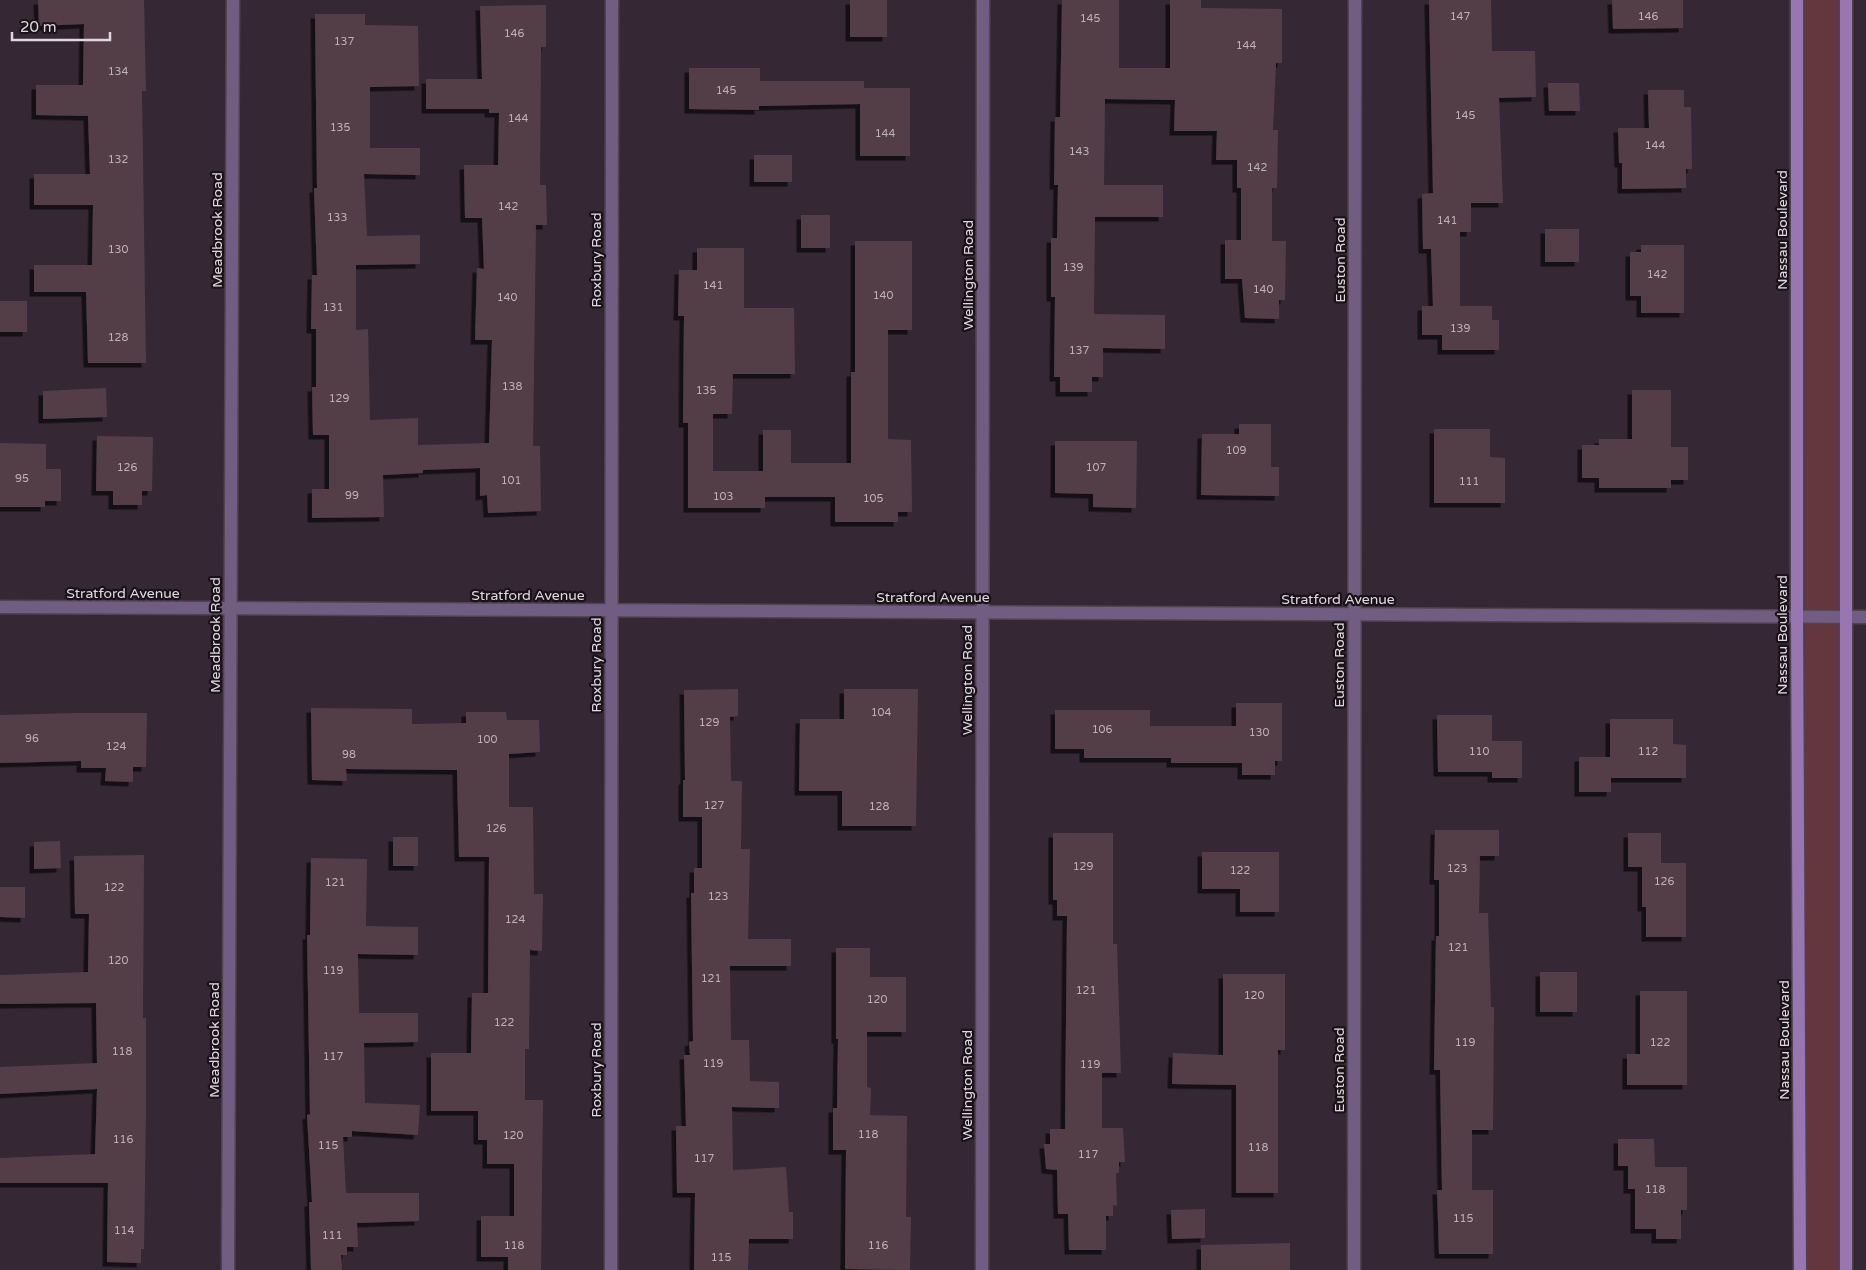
<svg xmlns="http://www.w3.org/2000/svg" width="1866" height="1270" viewBox="0 0 1866 1270" font-family="'Varela Round',sans-serif">
	<style>
		.green { fill: #64373e }
		.building { fill: #523e47; filter: url(#shadow) }
		.lines { fill: none; stroke-linecap: round; stroke-linejoin: round }
		.minor-casing { stroke: #51434f; stroke-width: 15 }
		.secondary-casing { stroke: #51434f; stroke-width: 15 }
		.minor { stroke: #715c82; stroke-width: 12 }
		.secondary { stroke: #9776b2; stroke-width: 12 }
		.labels { text-anchor: middle; dominant-baseline: central; stroke-width: 4.5; stroke-linejoin: round; paint-order: stroke }
		.number-label { font-size: 11px; fill: #bdb1b9 }
		.street-label { font-size: 14px; fill: #e1d7df; stroke: #191218 }
	</style>
	<defs>
		<filter id="shadow"><feDropShadow dx="-4.5" dy="4.5" stdDeviation="0" flood-color="#0009"/></filter>
	</defs>
	<rect width="100%" height="100%" fill="#352734"/>
	<path class="green" d="M 1804,0 L 1848,0 L 1847,1270 L 1805,1270 Z"/>
	<g class="building">
		<path d="M 38,0 L 144,0 L 146,91 L 142,91 L 146,363 L 88,363 L 86,292 L 34,292 L 34,265 L 92,265 L 93,205 L 34,205 L 34,174 L 90,174 L 88,116 L 36,115 L 36,85 L 83,85 L 84,24 L 39,26 Z"/>
		<rect x="850" y="0" width="37" height="37"/>
		<path d="M 1062,0 L 1119,0 L 1119,68 L 1170,68 L 1170,0 L 1201,0 L 1201,8 L 1282,9 L 1282,63 L 1276,63 L 1273,130 L 1278,130 L 1277,188 L 1272,188 L 1272,241 L 1286,241 L 1285,300 L 1279,300 L 1279,319 L 1245,318 L 1242,279 L 1225,279 L 1225,240 L 1241,240 L 1241,188 L 1237,188 L 1237,160 L 1216,160 L 1217,131 L 1174,131 L 1175,100 L 1105,99 L 1104,185 L 1163,185 L 1163,217 L 1095,217 L 1094,314 L 1165,315 L 1165,349 L 1103,348 L 1103,377 L 1092,377 L 1092,392 L 1060,392 L 1060,377 L 1054,377 L 1055,297 L 1051,297 L 1051,238 L 1057,238 L 1058,185 L 1054,185 L 1055,117 L 1060,117 Z"/>
		<path d="M 1429,0 L 1491,0 L 1492,51 L 1535,51 L 1536,97 L 1499,98 L 1503,203 L 1471,203 L 1471,232 L 1460,232 L 1460,306 L 1492,306 L 1492,320 L 1499,320 L 1499,350 L 1442,350 L 1442,335 L 1422,335 L 1422,306 L 1433,306 L 1431,249 L 1423,249 L 1422,194 L 1433,193 Z"/>
		<path d="M 1612,0 L 1683,0 L 1683,28 L 1613,29 Z"/>
		<path d="M 546,5 L 546,47 L 541,47 L 540,185 L 546,185 L 547,225 L 536,225 L 533,446 L 540,446 L 541,511 L 488,513 L 487,495 L 480,496 L 480,468 L 423,470 L 423,473 L 383,475 L 384,517 L 312,518 L 312,489 L 329,489 L 329,435 L 313,435 L 312,387 L 316,387 L 316,329 L 311,329 L 312,275 L 317,275 L 314,188 L 317,188 L 315,14 L 365,14 L 365,25 L 418,26 L 419,86 L 370,87 L 370,148 L 420,148 L 420,175 L 364,174 L 367,236 L 420,235 L 420,264 L 356,265 L 356,330 L 368,329 L 370,420 L 418,418 L 418,445 L 489,443 L 492,340 L 475,340 L 477,268 L 484,269 L 482,218 L 465,218 L 464,165 L 498,165 L 499,113 L 489,113 L 489,109 L 426,109 L 426,79 L 482,79 L 480,6 Z"/>
		<path d="M 689,68 L 760,68 L 760,81 L 864,81 L 864,88 L 910,88 L 910,156 L 860,156 L 860,104 L 759,106 L 759,110 L 689,109 Z"/>
		<path d="M 1548,83 L 1579,83 L 1580,111 L 1549,111 Z"/>
		<path d="M 1648,90 L 1684,90 L 1684,107 L 1691,107 L 1692,169 L 1686,169 L 1686,188 L 1622,189 L 1622,163 L 1619,163 L 1618,128 L 1649,128 Z"/>
		<rect x="754" y="155" width="38" height="27"/>
		<rect x="801" y="215" width="29" height="33"/>
		<rect x="1545" y="229" width="34" height="33"/>
		<path d="M 855,241 L 912,241 L 912,330 L 888,330 L 888,439 L 911,440 L 912,512 L 898,512 L 898,522 L 835,522 L 835,497 L 765,497 L 765,508 L 688,508 L 688,423 L 683,423 L 684,316 L 678,316 L 679,270 L 697,270 L 697,248 L 744,248 L 744,308 L 794,308 L 795,374 L 733,374 L 732,414 L 713,414 L 713,471 L 763,471 L 763,430 L 791,430 L 791,463 L 851,463 L 851,372 L 855,372 Z"/>
		<path d="M 1641,245 L 1684,245 L 1684,313 L 1641,313 L 1641,296 L 1630,296 L 1630,252 L 1641,252 Z"/>
		<rect x="0" y="301" width="27" height="31"/>
		<path d="M 106,388 L 107,417 L 43,419 L 43,391 Z"/>
		<path d="M 1632,390 L 1671,390 L 1671,447 L 1688,447 L 1688,480 L 1671,480 L 1671,488 L 1599,488 L 1599,478 L 1582,478 L 1582,445 L 1599,445 L 1599,439 L 1632,439 Z"/>
		<path d="M 1239,424 L 1271,424 L 1271,467 L 1279,467 L 1279,496 L 1201,495 L 1202,434 L 1239,434 Z"/>
		<path d="M 1434,429 L 1490,429 L 1490,457 L 1505,458 L 1505,503 L 1434,503 Z"/>
		<path d="M 97,436 L 153,437 L 152,491 L 142,491 L 142,505 L 113,505 L 113,491 L 96,491 Z"/>
		<path d="M 1055,441 L 1137,441 L 1136,508 L 1093,507 L 1093,494 L 1055,493 Z"/>
		<path d="M 0,443 L 46,444 L 46,469 L 61,469 L 61,501 L 45,501 L 45,507 L 0,507 Z"/>
		<path d="M 738,689 L 738,716 L 730,717 L 731,781 L 742,781 L 741,849 L 750,849 L 748,939 L 791,939 L 791,966 L 730,966 L 731,1040 L 749,1040 L 750,1081 L 779,1082 L 779,1108 L 732,1107 L 733,1170 L 786,1167 L 789,1212 L 793,1212 L 793,1239 L 749,1239 L 748,1270 L 694,1270 L 695,1193 L 677,1193 L 676,1126 L 686,1126 L 684,1055 L 690,1055 L 689,1042 L 693,1041 L 691,893 L 694,893 L 694,868 L 702,868 L 702,817 L 683,817 L 683,780 L 685,780 L 684,690 Z"/>
		<path d="M 844,689 L 918,689 L 916,826 L 842,826 L 842,791 L 799,791 L 800,719 L 844,719 Z"/>
		<path d="M 1236,703 L 1282,703 L 1282,761 L 1275,761 L 1275,775 L 1242,775 L 1242,763 L 1171,763 L 1171,758 L 1084,758 L 1084,749 L 1055,749 L 1055,710 L 1150,710 L 1150,726 L 1236,726 Z"/>
		<path d="M 311,708 L 412,709 L 412,724 L 466,723 L 466,712 L 506,712 L 507,720 L 539,720 L 540,752 L 509,754 L 509,807 L 533,807 L 534,894 L 543,894 L 542,951 L 530,950 L 529,1049 L 525,1049 L 525,1100 L 543,1100 L 541,1270 L 508,1270 L 508,1257 L 481,1257 L 481,1216 L 514,1216 L 514,1164 L 487,1164 L 487,1140 L 478,1140 L 478,1111 L 431,1111 L 431,1053 L 471,1053 L 472,993 L 488,993 L 489,857 L 459,857 L 457,770 L 346,769 L 347,781 L 312,780 Z"/>
		<path d="M 77,713 L 147,713 L 146,767 L 133,767 L 133,782 L 105,781 L 106,768 L 81,768 L 81,761 L 0,763 L 0,715 Z"/>
		<path d="M 1437,715 L 1492,715 L 1492,741 L 1522,741 L 1522,778 L 1492,778 L 1492,772 L 1438,772 Z"/>
		<path d="M 1610,719 L 1673,719 L 1673,744 L 1686,745 L 1686,778 L 1611,778 L 1611,792 L 1579,792 L 1579,757 L 1610,757 Z"/>
		<path d="M 1435,830 L 1499,830 L 1499,856 L 1480,856 L 1479,913 L 1488,913 L 1491,1007 L 1494,1007 L 1493,1130 L 1472,1130 L 1472,1190 L 1493,1190 L 1493,1254 L 1439,1254 L 1437,1190 L 1442,1190 L 1440,1070 L 1434,1070 L 1436,936 L 1439,936 L 1439,880 L 1434,880 Z"/>
		<path d="M 1053,833 L 1113,833 L 1113,944 L 1117,944 L 1121,1073 L 1102,1073 L 1102,1128 L 1123,1128 L 1125,1162 L 1119,1162 L 1119,1173 L 1116,1173 L 1117,1206 L 1113,1205 L 1113,1216 L 1106,1216 L 1106,1250 L 1069,1250 L 1068,1214 L 1058,1214 L 1057,1170 L 1046,1169 L 1044,1144 L 1050,1144 L 1050,1129 L 1065,1129 L 1067,916 L 1057,916 L 1057,900 L 1053,900 Z"/>
		<path d="M 1628,833 L 1661,833 L 1661,863 L 1686,863 L 1686,937 L 1646,937 L 1646,907 L 1642,907 L 1642,867 L 1628,867 Z"/>
		<rect x="393" y="837" width="25" height="29"/>
		<path d="M 60,841 L 61,868 L 34,869 L 34,842 Z"/>
		<path d="M 1202,852 L 1279,852 L 1279,912 L 1240,912 L 1240,889 L 1202,889 Z"/>
		<path d="M 144,855 L 143,1018 L 146,1018 L 146,1111 L 144,1249 L 141,1249 L 141,1263 L 107,1262 L 108,1183 L 0,1183 L 0,1158 L 95,1154 L 97,1089 L 0,1094 L 0,1067 L 97,1063 L 96,1003 L 0,1004 L 0,975 L 88,972 L 89,914 L 75,914 L 74,856 Z"/>
		<path d="M 311,858 L 367,859 L 366,926 L 418,927 L 418,955 L 358,954 L 359,1013 L 418,1013 L 418,1042 L 364,1043 L 365,1103 L 420,1105 L 418,1135 L 352,1131 L 352,1137 L 343,1137 L 346,1193 L 419,1193 L 419,1221 L 357,1223 L 358,1247 L 347,1247 L 347,1255 L 341,1255 L 342,1270 L 311,1270 L 309,1202 L 312,1202 L 307,1115 L 310,1114 L 307,935 L 310,935 Z"/>
		<path d="M 0,887 L 25,887 L 25,918 L 0,917 Z"/>
		<path d="M 836,948 L 870,948 L 870,977 L 906,977 L 906,1032 L 867,1032 L 867,1087 L 871,1088 L 870,1115 L 907,1116 L 906,1217 L 911,1217 L 910,1270 L 845,1269 L 846,1150 L 833,1150 L 833,1108 L 837,1108 L 838,1039 L 836,1039 Z"/>
		<rect x="1540" y="972" width="37" height="40"/>
		<path d="M 1223,974 L 1285,974 L 1285,1050 L 1278,1050 L 1278,1193 L 1236,1193 L 1236,1085 L 1172,1084 L 1173,1053 L 1223,1055 Z"/>
		<path d="M 1640,991 L 1687,991 L 1687,1085 L 1627,1085 L 1627,1054 L 1640,1054 Z"/>
		<path d="M 1618,1139 L 1654,1139 L 1655,1167 L 1687,1167 L 1687,1210 L 1681,1210 L 1681,1239 L 1656,1239 L 1656,1229 L 1635,1229 L 1635,1189 L 1628,1189 L 1628,1166 L 1618,1166 Z"/>
		<path d="M 1205,1209 L 1205,1238 L 1172,1239 L 1171,1210 Z"/>
		<path d="M 1290,1243 L 1290,1270 L 1201,1270 L 1201,1245 Z"/>
	</g>
	<g class="lines">
		<defs>
			<g id="minor">
				<path d="M 0,607 L 1866,617"/>
				<path d="M 228,1270 L 233,0"/>
				<path d="M 611,1270 L 612,0"/>
				<path d="M 982,1270 L 983,0"/>
				<path d="M 1354,1270 L 1355,0"/>
			</g>
			<g id="secondary">
				<path d="M 1797,0 L 1797,616 L 1800,1270"/>
				<path d="M 1846,0 L 1846,1270"/>
			</g>
		</defs>
		<use href="#minor" class="minor-casing"/>
		<use href="#secondary" class="secondary-casing"/>
		<use href="#minor" class="minor"/>
		<use href="#secondary" class="secondary"/>
	</g>
	<g class="labels">
		<g class="number-label">
			<text x="1460" y="16">147</text>
			<text x="1648" y="16">146</text>
			<text x="1090" y="18">145</text>
			<text x="514" y="33">146</text>
			<text x="344" y="41">137</text>
			<text x="1246" y="45">144</text>
			<text x="118" y="71">134</text>
			<text x="726" y="90">145</text>
			<text x="1465" y="115">145</text>
			<text x="518" y="118">144</text>
			<text x="340" y="127">135</text>
			<text x="885" y="133">144</text>
			<text x="1655" y="145">144</text>
			<text x="1079" y="151">143</text>
			<text x="118" y="159">132</text>
			<text x="1257" y="167">142</text>
			<text x="508" y="206">142</text>
			<text x="337" y="217">133</text>
			<text x="1447" y="220">141</text>
			<text x="118" y="249">130</text>
			<text x="1073" y="267">139</text>
			<text x="1657" y="274">142</text>
			<text x="713" y="285">141</text>
			<text x="1263" y="289">140</text>
			<text x="883" y="295">140</text>
			<text x="507" y="297">140</text>
			<text x="333" y="307">131</text>
			<text x="1460" y="328">139</text>
			<text x="118" y="337">128</text>
			<text x="1079" y="350">137</text>
			<text x="512" y="386">138</text>
			<text x="706" y="390">135</text>
			<text x="339" y="398">129</text>
			<text x="1236" y="450">109</text>
			<text x="127" y="467">126</text>
			<text x="1096" y="467">107</text>
			<text x="22" y="478">95</text>
			<text x="511" y="480">101</text>
			<text x="1469" y="481">111</text>
			<text x="352" y="495">99</text>
			<text x="723" y="496">103</text>
			<text x="873" y="498">105</text>
			<text x="881" y="712">104</text>
			<text x="709" y="722">129</text>
			<text x="1102" y="729">106</text>
			<text x="1259" y="732">130</text>
			<text x="32" y="738">96</text>
			<text x="487" y="739">100</text>
			<text x="116" y="746">124</text>
			<text x="1479" y="751">110</text>
			<text x="1648" y="751">112</text>
			<text x="349" y="754">98</text>
			<text x="714" y="805">127</text>
			<text x="879" y="806">128</text>
			<text x="496" y="828">126</text>
			<text x="1083" y="866">129</text>
			<text x="1457" y="868">123</text>
			<text x="1240" y="870">122</text>
			<text x="1664" y="881">126</text>
			<text x="335" y="882">121</text>
			<text x="114" y="887">122</text>
			<text x="718" y="896">123</text>
			<text x="515" y="919">124</text>
			<text x="1458" y="947">121</text>
			<text x="118" y="960">120</text>
			<text x="333" y="970">119</text>
			<text x="711" y="978">121</text>
			<text x="1086" y="990">121</text>
			<text x="1254" y="995">120</text>
			<text x="877" y="999">120</text>
			<text x="504" y="1022">122</text>
			<text x="1465" y="1042">119</text>
			<text x="1660" y="1042">122</text>
			<text x="122" y="1051">118</text>
			<text x="333" y="1056">117</text>
			<text x="713" y="1063">119</text>
			<text x="1090" y="1064">119</text>
			<text x="868" y="1134">118</text>
			<text x="513" y="1135">120</text>
			<text x="123" y="1139">116</text>
			<text x="328" y="1145">115</text>
			<text x="1258" y="1147">118</text>
			<text x="1088" y="1154">117</text>
			<text x="704" y="1158">117</text>
			<text x="1655" y="1189">118</text>
			<text x="1463" y="1218">115</text>
			<text x="124" y="1230">114</text>
			<text x="332" y="1235">111</text>
			<text x="514" y="1245">118</text>
			<text x="878" y="1245">116</text>
			<text x="721" y="1257">115</text>
		</g>
		<g class="street-label">
			<text transform="translate(217 230) rotate(-90)">Meadbrook Road</text>
			<text transform="translate(1782 230) rotate(-90)">Nassau Boulevard</text>
			<text transform="translate(596 260) rotate(-90)">Roxbury Road</text>
			<text transform="translate(1340 260) rotate(-90)">Euston Road</text>
			<text transform="translate(968 275) rotate(-90)">Wellington Road</text>
			<text x="123" y="593">Stratford Avenue</text>
			<text x="528" y="595">Stratford Avenue</text>
			<text x="933" y="597">Stratford Avenue</text>
			<text x="1338" y="599">Stratford Avenue</text>
			<text transform="translate(215 635) rotate(-90)">Meadbrook Road</text>
			<text transform="translate(1782 635) rotate(-90)">Nassau Boulevard</text>
			<text transform="translate(596 665) rotate(-90)">Roxbury Road</text>
			<text transform="translate(1339 665) rotate(-90)">Euston Road</text>
			<text transform="translate(967 680) rotate(-90)">Wellington Road</text>
			<text transform="translate(214 1040) rotate(-90)">Meadbrook Road</text>
			<text transform="translate(1784 1040) rotate(-90)">Nassau Boulevard</text>
			<text transform="translate(596 1070) rotate(-90)">Roxbury Road</text>
			<text transform="translate(1339 1070) rotate(-90)">Euston Road</text>
			<text transform="translate(967 1085) rotate(-90)">Wellington Road</text>
		</g>
	</g>
	<path d="M12 32v8h98v-8" fill="none" stroke="#e1d7df" stroke-width="2.5"/>
	<text x="20" y="32" font-size="15" fill="#e1d7df" stroke="#191218" stroke-width="4" paint-order="stroke">20 m</text>
</svg>
